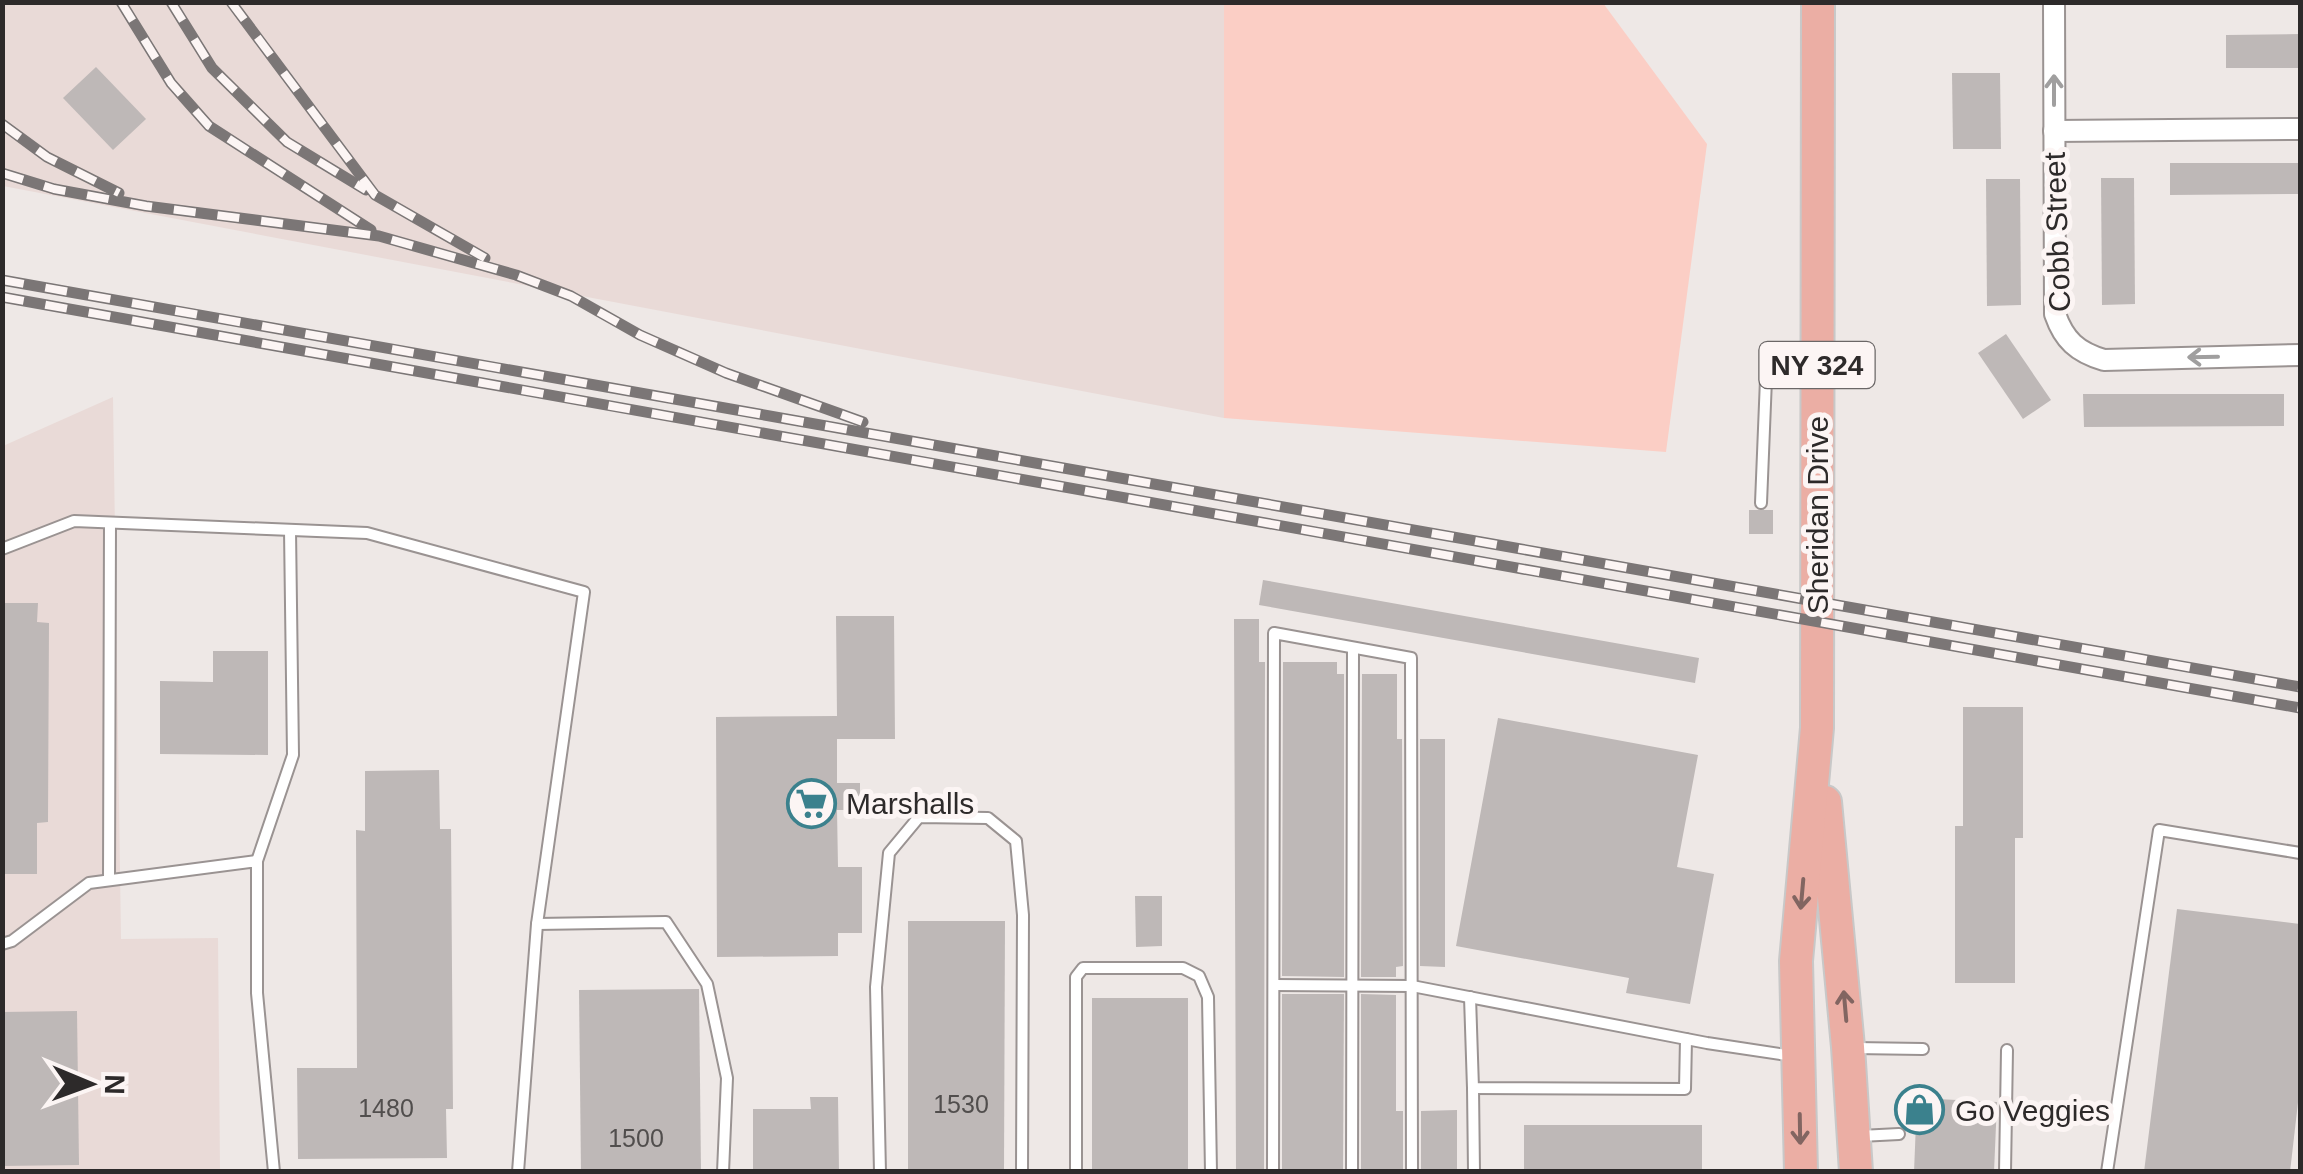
<svg xmlns="http://www.w3.org/2000/svg" width="2303" height="1174" viewBox="0 0 2303 1174" font-family="Helvetica,sans-serif">
	<style>
		.built { fill: #e9dad7 }
		.green { fill: #fbcec5 }
		.building { fill: #beb8b7 }
		.lines { fill: none; stroke-linecap: round; stroke-linejoin: round }
		.lane-casing { stroke: #9a9392; stroke-width: 14 }
		.street-casing { stroke: #9a9392; stroke-width: 24 }
		.primary-casing { stroke: #c8c8c8; stroke-width: 36 }
		.lane { stroke: #fff; stroke-width: 10 }
		.street { stroke: #fff; stroke-width: 20 }
		.primary { stroke: #ebaea4; stroke-width: 32 }
		.rail-casing { stroke: #7b7676; stroke-width: 11 }
		.rail { stroke: #fcf5f4; stroke-width: 8; stroke-dasharray: 22; stroke-linecap: butt }
		.oneway { stroke: #a09f9f }
		.oneway2 { stroke: #826561 }
		.labels { text-anchor: middle; dominant-baseline: central; stroke-width: 10; stroke-linejoin: round; paint-order: stroke }
		.number-label { font-size: 25px; fill: #514e4d }
		.shield { fill: #fcf5f4; stroke: #6b6767; stroke-width: 2.5 }
		.shield-label { font-size: 28px; font-weight: bold; fill: #2d2a2a }
		.street-label { font-size: 30px; fill: #2d2a2a; stroke: #fcf5f4 }
		.poi-label { font-size: 30px; fill: #2d2a2a; stroke: #fcf5f4; text-anchor: start }
	</style>
	<rect width="100%" height="100%" fill="#eee8e6"/>
	<g class="built">
		<path d="M 2,3 L 1224,3 L 1224,418 L 3,186 Z"/>
		<path d="M 113,397 L 121,939 L 218,938 L 220,1171 L 3,1172 L 3,446 Z"/>
	</g>
	<path class="green" d="M 1224,3 L 1603,3 L 1707,144 L 1666,452 L 1224,418 Z"/>
	<g class="building">
		<path d="M 2300,34 L 2300,68 L 2226,68 L 2226,35 Z"/>
		<path d="M 96,67 L 146,119 L 113,150 L 63,98 Z"/>
		<path d="M 1952,73 L 2000,73 L 2001,149 L 1953,149 Z"/>
		<path d="M 2170,163 L 2300,163 L 2300,194 L 2170,195 Z"/>
		<path d="M 2101,178 L 2134,178 L 2135,304 L 2102,305 Z"/>
		<path d="M 1986,179 L 2020,179 L 2021,305 L 1987,306 Z"/>
		<path d="M 2006,334 L 2051,400 L 2023,419 L 1978,353 Z"/>
		<path d="M 2083,394 L 2284,394 L 2284,426 L 2084,427 Z"/>
		<rect x="1749" y="510" width="24" height="24"/>
		<path d="M 1263,580 L 1699,658 L 1695,683 L 1259,605 Z"/>
		<path d="M 2,603 L 38,603 L 37,622 L 49,623 L 48,822 L 37,823 L 37,874 L 2,874 Z"/>
		<path d="M 836,616 L 894,616 L 895,739 L 837,739 L 837,783 L 860,783 L 860,810 L 837,810 L 838,867 L 862,867 L 862,933 L 838,933 L 838,956 L 717,957 L 716,717 L 837,716 Z"/>
		<path d="M 1234,619 L 1259,619 L 1259,662 L 1265,662 L 1264,1172 L 1236,1172 Z"/>
		<path d="M 213,651 L 268,651 L 268,755 L 160,754 L 160,681 L 213,682 Z"/>
		<path d="M 1283,662 L 1337,662 L 1337,674 L 1344,674 L 1344,977 L 1282,976 Z"/>
		<path d="M 1362,674 L 1397,674 L 1397,739 L 1402,739 L 1403,966 L 1396,967 L 1396,977 L 1361,977 Z"/>
		<path d="M 1963,707 L 2023,707 L 2023,838 L 2015,838 L 2015,983 L 1955,983 L 1955,826 L 1963,826 Z"/>
		<path d="M 1498,718 L 1698,755 L 1677,867 L 1714,874 L 1690,1004 L 1626,993 L 1629,978 L 1456,946 Z"/>
		<path d="M 1420,739 L 1445,739 L 1445,967 L 1420,966 Z"/>
		<path d="M 439,770 L 440,829 L 451,829 L 453,1109 L 446,1109 L 447,1158 L 298,1159 L 297,1068 L 357,1068 L 356,830 L 365,831 L 365,771 Z"/>
		<path d="M 1135,896 L 1162,896 L 1162,946 L 1136,947 Z"/>
		<path d="M 2177,909 L 2300,924 L 2300,1085 L 2290,1172 L 2144,1172 Z"/>
		<path d="M 908,921 L 1005,921 L 1004,1172 L 908,1172 Z"/>
		<path d="M 699,989 L 701,1172 L 581,1172 L 579,990 Z"/>
		<path d="M 1282,994 L 1344,994 L 1343,1172 L 1282,1172 Z"/>
		<path d="M 1361,994 L 1396,995 L 1396,1111 L 1403,1111 L 1403,1172 L 1361,1172 Z"/>
		<rect x="1092" y="998" width="96" height="174"/>
		<path d="M 77,1011 L 79,1165 L 2,1166 L 2,1012 Z"/>
		<path d="M 810,1097 L 838,1097 L 839,1172 L 753,1172 L 753,1109 L 811,1109 Z"/>
		<path d="M 1917,1098 L 1997,1102 L 1994,1172 L 1914,1172 Z"/>
		<path d="M 1457,1110 L 1457,1172 L 1421,1172 L 1421,1111 Z"/>
		<rect x="1524" y="1125" width="178" height="47"/>
	</g>
	<g class="lines">
		<defs>
			<g id="lane">
				<path d="M 1761,503 L 1766,379 L 1811,380"/>
				<path d="M 2,549 L 74,521 L 367,533 L 584,592 L 537,924 L 518,1172"/>
				<path d="M 257,861 L 293,755 L 290,530"/>
				<path d="M 109,880 L 110,523"/>
				<path d="M 537,924 L 666,922 L 707,984 L 727,1078 L 723,1172"/>
				<path d="M 2,944 L 12,941 L 89,883 L 257,861 L 257,993 L 274,1172"/>
				<path d="M 1274,985 L 1412,986 L 1707,1043 L 1793,1056"/>
				<path d="M 1470,997 L 1473,1088 L 1685,1089 L 1686,1039"/>
				<path d="M 1854,1048 L 1923,1049"/>
				<path d="M 1473,1088 L 1474,1172"/>
				<path d="M 1860,1136 L 1899,1134"/>
				<path d="M 880,1172 L 876,987 L 889,853 L 919,817 L 988,818 L 1016,841 L 1023,915 L 1022,1172"/>
				<path d="M 1076,1172 L 1076,977 L 1083,968 L 1183,968 L 1199,976 L 1208,997 L 1211,1172"/>
				<path d="M 1273,1172 L 1274,633 L 1411,658 L 1412,1172"/>
				<path d="M 1352,1172 L 1353,648"/>
				<path d="M 2005,1172 L 2007,1050"/>
				<path d="M 2107,1172 L 2159,830 L 2300,853"/>
			</g>
			<g id="street">
				<path d="M 2054,2 L 2055,314 C 2064,340 2077,352 2104,360 L 2300,355"/>
				<path d="M 2054,131 L 2300,129"/>
			</g>
			<g id="primary">
				<path d="M 1825,802 L 1848,1047 L 1856,1172"/>
				<path d="M 1801,1172 L 1796,961 L 1817,728 L 1818,2"/>
			</g>
		</defs>
		<use href="#lane" class="lane-casing"/>
		<use href="#street" class="street-casing"/>
		<use href="#primary" class="primary-casing"/>
		<use href="#lane" class="lane"/>
		<use href="#street" class="street"/>
		<use href="#primary" class="primary"/>
		<defs>
			<g id="rail">
				<path d="M 121,2 L 171,83 L 209,126 L 371,230"/>
				<path d="M 171,2 L 212,68 L 287,142 L 366,190"/>
				<path d="M 231,2 L 375,195 L 485,258"/>
				<path d="M 2,124 L 47,157 L 119,193"/>
				<path d="M 2,173 L 54,189 L 146,206 L 379,236 L 516,275 L 571,296 L 640,335 L 726,373 L 863,422"/>
				<path d="M 2,280 L 2300,687"/>
				<path d="M 2,297 L 2300,708"/>
			</g>
		</defs>
		<use href="#rail" class="rail-casing"/>
		<use href="#rail" class="rail"/>
	</g>
	<defs><path id="oneway-shaft" d="M-6 0H5M1.5-3L5.5 0L1.5 3" fill="none" stroke-width="1.6" stroke-linecap="round" stroke-linejoin="round" transform="scale(2.5)"/></defs>
	<g class="oneway">
		<use href="#oneway-shaft" transform="translate(2054 90) rotate(-90)"/>
		<use href="#oneway-shaft" transform="translate(2203 357) rotate(179)"/>
	</g>
	<g class="oneway2">
		<use href="#oneway-shaft" transform="translate(1802 894) rotate(95)"/>
		<use href="#oneway-shaft" transform="translate(1845 1006) rotate(-95)"/>
		<use href="#oneway-shaft" transform="translate(1800 1129) rotate(89)"/>
	</g>
	<defs>
		<symbol id="supermarket-ring" viewBox="-11 -11 22 22"><circle r="9.5" fill="#fcf5f4" stroke="#3b818d" stroke-width="1.5"/><path d="M-6-5.5h2.5l.6 2H6L4.5 2H-2.5L-4.4-4H-6ZM-1.5 3.2a1.3 1.3 0 1 0 .1 0ZM3 3.2a1.3 1.3 0 1 0 .1 0Z" fill="#3b818d"/></symbol>
		<symbol id="shop-ring" viewBox="-11 -11 22 22"><circle r="9.5" fill="#fcf5f4" stroke="#3b818d" stroke-width="1.5"/><path d="M-5-2.5h2.3a2.7 3.5 0 0 1 5.4 0H5L5.5 6h-11ZM-1.5-2.5h3a1.5 2.3 0 0 0-3 0Z" fill="#3b818d"/></symbol>
	</defs>
	<g fill-rule="evenodd">
		<use href="#supermarket-ring" x="784" y="776" width="55" height="55"/>
		<use href="#shop-ring" x="1892" y="1082" width="55" height="55"/>
	</g>
	<g class="labels">
		<g class="number-label">
			<text x="961" y="1104">1530</text>
			<text x="386" y="1108">1480</text>
			<text x="636" y="1138">1500</text>
		</g>
		<rect class="shield" x="1759.5" y="342" width="115" height="46" rx="8"/>
		<g class="shield-label">
			<text x="1817" y="365">NY 324</text>
		</g>
		<g class="street-label">
			<text transform="translate(2057 232) rotate(-92)">Cobb Street</text>
			<text transform="translate(1817 515) rotate(-90)">Sheridan Drive</text>
		</g>
		<g class="poi-label">
			<text x="846" y="803">Marshalls</text>
			<text x="1955" y="1110">Go Veggies</text>
		</g>
	</g>
	<rect width="2303" height="1174" fill="none" stroke="#2d2a2a" stroke-width="10"/>
	<g transform="translate(90 1084) rotate(91)" stroke="#fcf5f4" stroke-width="8" paint-order="stroke">
	<path d="M0-8L18 38L0 25L-18 38Z" fill="#2d2a2a"/>
	<text y="-15" font-size="28" font-weight="bold" text-anchor="middle" fill="#2d2a2a">N</text>
	</g>
</svg>
